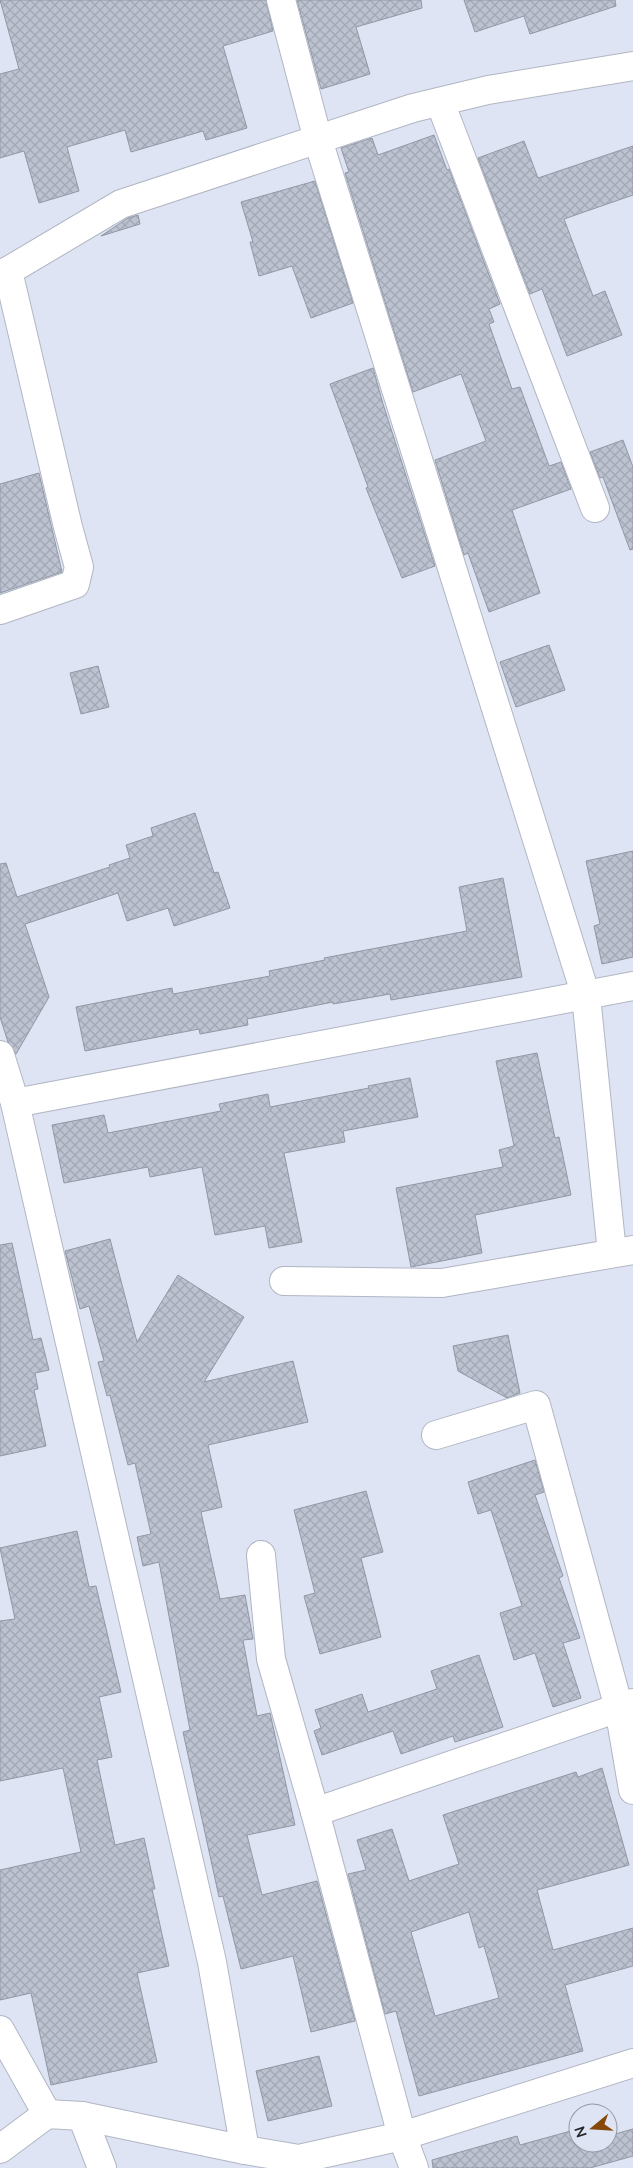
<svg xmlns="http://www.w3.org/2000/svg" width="633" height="2168" viewBox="0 0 633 2168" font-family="Lato,sans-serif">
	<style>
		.building { fill: url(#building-cross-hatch); stroke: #9297a5; fill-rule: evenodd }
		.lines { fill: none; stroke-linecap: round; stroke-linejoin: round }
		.minor-casing { stroke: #b1b6c4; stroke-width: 30 }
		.minor { stroke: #fff; stroke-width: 28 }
	</style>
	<defs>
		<pattern id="building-cross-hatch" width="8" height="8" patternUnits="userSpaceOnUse" patternTransform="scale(1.25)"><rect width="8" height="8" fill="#bdc2d1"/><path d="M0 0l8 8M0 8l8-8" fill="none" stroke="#a2a7b4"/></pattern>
	</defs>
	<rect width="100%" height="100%" fill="#dee4f3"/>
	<g class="building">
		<path d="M 0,0 L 266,0 L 273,31 L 223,46 L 247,128 L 206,140 L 203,131 L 131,152 L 125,130 L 67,147 L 79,191 L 39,203 L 24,151 L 0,158 L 0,74 L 19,69 Z"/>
		<path d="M 297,0 L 421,0 L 422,8 L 356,27 L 370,74 L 321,89 Z"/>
		<path d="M 464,0 L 615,0 L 616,6 L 530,34 L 524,16 L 475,32 Z"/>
		<path d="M 434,135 L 447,170 L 449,169 L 500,304 L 489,309 L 494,322 L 489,324 L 512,389 L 520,387 L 549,466 L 561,462 L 571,489 L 512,510 L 540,593 L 489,612 L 468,553 L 464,555 L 435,460 L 486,441 L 461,374 L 413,392 L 345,173 L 349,172 L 341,148 L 372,138 L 378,155 Z"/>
		<path d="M 524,141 L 538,178 L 633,146 L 633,195 L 564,219 L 593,296 L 605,291 L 622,335 L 567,356 L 542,289 L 530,294 L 478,158 Z"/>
		<path d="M 315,181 L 353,303 L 311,318 L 292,266 L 259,276 L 250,242 L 253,242 L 241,202 Z"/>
		<path d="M 138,215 L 140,224 L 101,236 L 128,218 Z"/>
		<path d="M 373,368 L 383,404 L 435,566 L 402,578 L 366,488 L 368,487 L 330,384 Z"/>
		<path d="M 623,440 L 633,467 L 633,549 L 630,550 L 603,477 L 600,478 L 590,452 Z"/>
		<path d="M 39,473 L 62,572 L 0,593 L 0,484 Z"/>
		<path d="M 549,645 L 565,690 L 516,707 L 500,662 Z"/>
		<path d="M 98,666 L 109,707 L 81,714 L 70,673 Z"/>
		<path d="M 195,813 L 214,873 L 218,872 L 230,908 L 174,926 L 168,908 L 127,921 L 118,893 L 25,924 L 49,997 L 16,1054 L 8,1042 L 0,1017 L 0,864 L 6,863 L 17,897 L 110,867 L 109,865 L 130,858 L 126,845 L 153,836 L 151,828 Z"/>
		<path d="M 633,851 L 633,957 L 602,964 L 594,926 L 600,924 L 586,861 Z"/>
		<path d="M 503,878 L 522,977 L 391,1000 L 390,994 L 333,1004 L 333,1002 L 247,1019 L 248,1025 L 200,1034 L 199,1029 L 85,1051 L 76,1007 L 172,988 L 173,994 L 270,976 L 269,971 L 325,960 L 324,958 L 467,931 L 459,887 Z"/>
		<path d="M 537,1053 L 555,1138 L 559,1137 L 571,1195 L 475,1215 L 482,1253 L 411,1267 L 396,1188 L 503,1167 L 499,1150 L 514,1146 L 496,1061 Z"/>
		<path d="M 410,1078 L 418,1117 L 343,1131 L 345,1142 L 284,1153 L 302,1242 L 269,1248 L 265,1226 L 215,1235 L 202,1167 L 150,1177 L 148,1167 L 64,1183 L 52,1125 L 104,1115 L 108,1133 L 221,1111 L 219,1104 L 268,1094 L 270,1107 L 369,1088 L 368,1086 Z"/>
		<path d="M 110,1239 L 137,1342 L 178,1275 L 244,1317 L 204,1382 L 293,1361 L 308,1422 L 208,1445 L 222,1507 L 201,1512 L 220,1599 L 245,1595 L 253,1639 L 243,1640 L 257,1716 L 270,1713 L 295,1825 L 247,1835 L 262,1895 L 317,1881 L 355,2021 L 311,2032 L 293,1956 L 241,1969 L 223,1896 L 219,1897 L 183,1732 L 190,1730 L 159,1562 L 143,1566 L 137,1537 L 151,1534 L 135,1463 L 128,1465 L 110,1395 L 107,1396 L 98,1362 L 104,1361 L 89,1306 L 80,1309 L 65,1251 Z"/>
		<path d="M 12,1243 L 33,1340 L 41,1338 L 49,1370 L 35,1373 L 38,1389 L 34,1390 L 46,1446 L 0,1456 L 0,1245 Z"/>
		<path d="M 508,1335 L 520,1393 L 507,1398 L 458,1371 L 453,1346 Z"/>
		<path d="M 535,1460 L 544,1492 L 535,1495 L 563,1576 L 559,1578 L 580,1638 L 563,1643 L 581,1698 L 553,1707 L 535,1653 L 514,1660 L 500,1613 L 522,1606 L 491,1510 L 478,1514 L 468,1482 Z"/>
		<path d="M 366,1491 L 383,1552 L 361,1558 L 381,1637 L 320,1654 L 304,1596 L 315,1593 L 294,1510 Z"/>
		<path d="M 77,1531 L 89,1587 L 96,1586 L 121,1692 L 99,1697 L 112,1757 L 97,1760 L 115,1845 L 144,1838 L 155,1889 L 152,1889 L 169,1966 L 137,1973 L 157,2062 L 51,2085 L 31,1993 L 0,2000 L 0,1870 L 81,1852 L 63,1768 L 0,1781 L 0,1621 L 15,1619 L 0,1548 Z"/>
		<path d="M 479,1655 L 503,1727 L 455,1742 L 453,1736 L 401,1754 L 393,1731 L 322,1755 L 314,1731 L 321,1728 L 315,1710 L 362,1694 L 368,1712 L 437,1689 L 431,1671 Z"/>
		<path d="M 602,1768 L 629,1865 L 537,1890 L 553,1950 L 633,1928 L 633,1966 L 565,1985 L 583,2051 L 419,2096 L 396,2011 L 385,2014 L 348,1874 L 366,1870 L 357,1840 L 392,1829 L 409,1881 L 459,1864 L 443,1815 L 576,1772 L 578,1777 ZM 469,1912 L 479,1948 L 484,1946 L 499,1998 L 435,2016 L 411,1932 Z"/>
		<path d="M 319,2056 L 332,2106 L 268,2121 L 256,2071 Z"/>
		<path d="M 578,2129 L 578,2144 L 608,2143 L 608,2136 L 633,2129 L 633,2156 L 590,2168 L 433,2168 L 432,2160 L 517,2136 L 520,2145 Z"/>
	</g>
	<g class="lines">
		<defs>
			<g id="minor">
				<path d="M 281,0 L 318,140 L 586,996 L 612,1253"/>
				<path d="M 440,102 L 595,508"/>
				<path d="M 8,271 L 121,204 L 413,108 L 488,90 L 633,66"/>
				<path d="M 0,274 L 8,271 L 68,527 L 79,567 L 75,584 L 0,610"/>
				<path d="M 0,1055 L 15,1103 L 212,1962 L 245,2150 L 82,2116 L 47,2114 L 0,2149"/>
				<path d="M 15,1103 L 633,986"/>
				<path d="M 284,1281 L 442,1283 L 633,1250"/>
				<path d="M 436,1435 L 536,1405 L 619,1708 L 633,1790"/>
				<path d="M 261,1555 L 271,1659 L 315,1812 L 402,2136 L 414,2168"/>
				<path d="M 315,1812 L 633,1703"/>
				<path d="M 0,2030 L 47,2114"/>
				<path d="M 82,2116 L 102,2168"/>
				<path d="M 245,2150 L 299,2159 L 402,2136 L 633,2063"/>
			</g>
		</defs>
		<use href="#minor" class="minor-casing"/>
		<use href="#minor" class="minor"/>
	</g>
	<g transform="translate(593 2128) rotate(252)"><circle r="24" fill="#dee4f3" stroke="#9498a3"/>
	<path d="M0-4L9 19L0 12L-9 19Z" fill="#864809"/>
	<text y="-8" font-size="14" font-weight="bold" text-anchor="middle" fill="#24262b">N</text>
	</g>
</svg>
